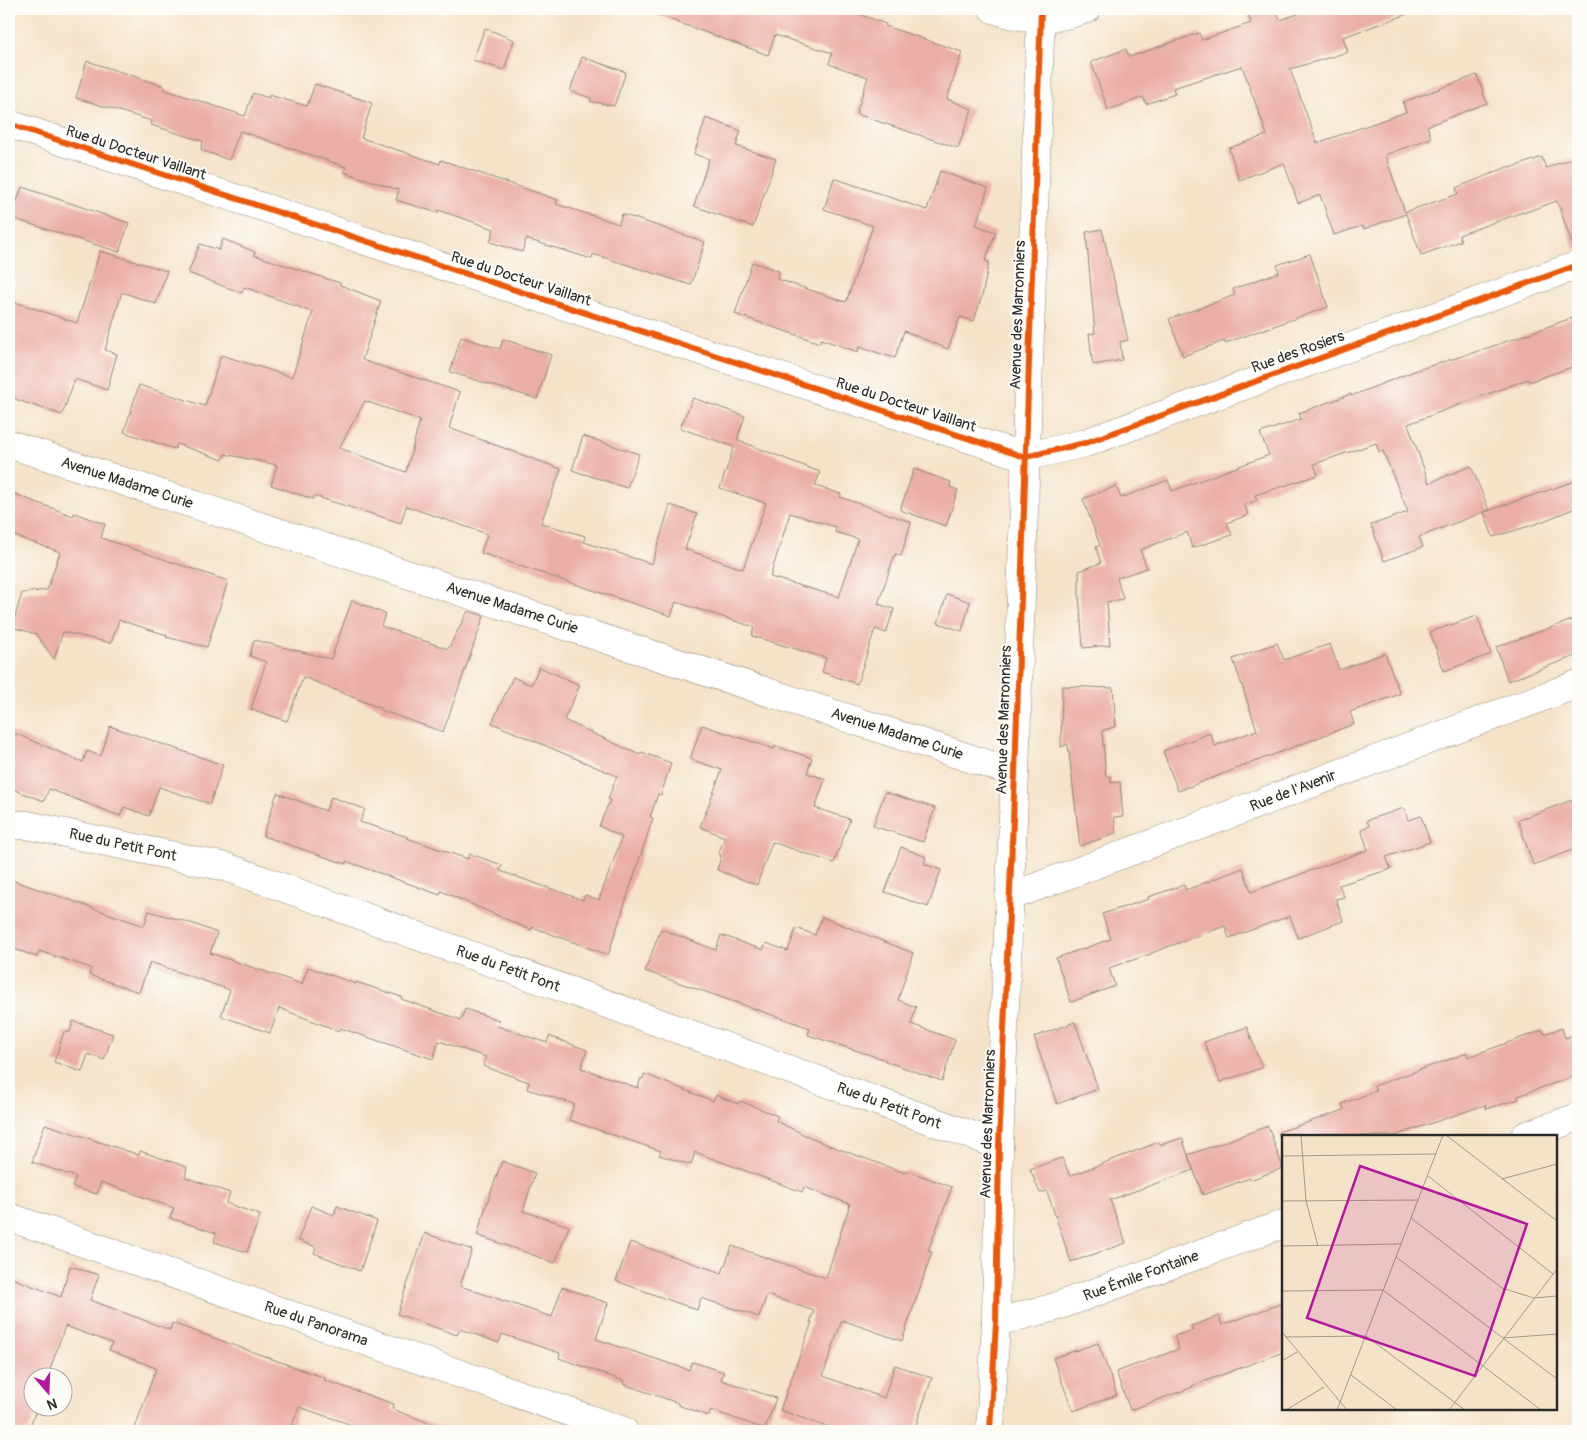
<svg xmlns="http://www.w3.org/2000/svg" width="1587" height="1440" viewBox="0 0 1587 1440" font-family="Pangolin,sans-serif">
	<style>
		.building { fill: #ebaea6; fill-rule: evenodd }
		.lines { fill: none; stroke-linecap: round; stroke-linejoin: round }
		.minor-casing { stroke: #90877a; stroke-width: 29 }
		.minor { stroke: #fff; stroke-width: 28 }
		.cycleway-casing { stroke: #fdfcf7; stroke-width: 9 }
		.cycleway { stroke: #e8590c; stroke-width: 6 }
		.labels { text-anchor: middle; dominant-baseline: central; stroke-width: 4; stroke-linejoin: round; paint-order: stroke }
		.street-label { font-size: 15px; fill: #2b2b2b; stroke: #fdfcf7 }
		.inset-road { fill: none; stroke: #a4998a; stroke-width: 1 }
		.view { fill: #b5179e; fill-opacity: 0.15; stroke: #b5179e; stroke-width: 2.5 }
		.inset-edge { fill: none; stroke: #2b2b2b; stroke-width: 2.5 }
	</style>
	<rect width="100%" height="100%" fill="#fdfcf7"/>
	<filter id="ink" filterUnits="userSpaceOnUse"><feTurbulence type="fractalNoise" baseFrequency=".02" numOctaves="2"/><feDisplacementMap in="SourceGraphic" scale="10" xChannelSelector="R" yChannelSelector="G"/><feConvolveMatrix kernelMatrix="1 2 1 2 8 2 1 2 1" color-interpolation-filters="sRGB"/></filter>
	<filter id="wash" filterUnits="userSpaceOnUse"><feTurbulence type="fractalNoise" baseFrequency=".0096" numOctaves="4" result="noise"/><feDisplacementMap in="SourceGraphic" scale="20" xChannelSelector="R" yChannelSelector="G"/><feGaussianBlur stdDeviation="1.12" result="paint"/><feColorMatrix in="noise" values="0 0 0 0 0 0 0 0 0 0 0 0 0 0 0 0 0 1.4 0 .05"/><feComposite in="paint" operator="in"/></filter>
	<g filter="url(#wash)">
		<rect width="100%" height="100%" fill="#f5e3c9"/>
		<g id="blocks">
			<g class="building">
				<path d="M 650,9 L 845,9 L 886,24 L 885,26 L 962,52 L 947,99 L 972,109 L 958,148 L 856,114 L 868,77 L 829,64 L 832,53 L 775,35 L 768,55 L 649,12 Z"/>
				<path d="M 1261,9 L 1276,9 L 1280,20 L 1312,9 L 1410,9 L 1411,13 L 1343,37 L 1348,52 L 1290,69 L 1317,143 L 1406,112 L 1403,102 L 1477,75 L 1487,103 L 1427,126 L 1431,138 L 1385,155 L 1405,212 L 1458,194 L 1456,188 L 1510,166 L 1511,168 L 1542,157 L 1546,168 L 1578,156 L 1578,248 L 1574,249 L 1557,201 L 1523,213 L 1523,212 L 1459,235 L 1461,241 L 1421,255 L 1406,214 L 1364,229 L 1362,226 L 1334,235 L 1320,195 L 1298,203 L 1284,163 L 1239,180 L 1229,148 L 1267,135 L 1242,66 L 1173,88 L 1175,94 L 1146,104 L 1143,97 L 1108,110 L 1091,62 L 1126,49 L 1129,57 L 1199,33 L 1202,40 L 1251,23 L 1248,14 Z"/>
				<path d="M 485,28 L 514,40 L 504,70 L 473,60 Z"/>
				<path d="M 582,57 L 626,72 L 614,106 L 590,101 L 591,98 L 570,91 Z"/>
				<path d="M 87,61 L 164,86 L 163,89 L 245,116 L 253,93 L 269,98 L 269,95 L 307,106 L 315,84 L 372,103 L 361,138 L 440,164 L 441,160 L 558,200 L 556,204 L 619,224 L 622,214 L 705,242 L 691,285 L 593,254 L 592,259 L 526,239 L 522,252 L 490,242 L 494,229 L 438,210 L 438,213 L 396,200 L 399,190 L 344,172 L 346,167 L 240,131 L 229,160 L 201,150 L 203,141 L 151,125 L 152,121 L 76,98 Z"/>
				<path d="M 706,118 L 741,131 L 736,146 L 776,159 L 753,227 L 694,206 L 709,159 L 694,154 Z"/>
				<path d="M 940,171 L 988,188 L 976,225 L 996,232 L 985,261 L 989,262 L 982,296 L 974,321 L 960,317 L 948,349 L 904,331 L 895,358 L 859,347 L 858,352 L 821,339 L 820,343 L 735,314 L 752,262 L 779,271 L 777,279 L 846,302 L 873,226 L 824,209 L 834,178 L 927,210 Z"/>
				<path d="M 22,187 L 129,223 L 119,252 L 11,218 Z"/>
				<path d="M 1102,229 L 1128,340 L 1120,342 L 1122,360 L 1093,365 L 1089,334 L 1095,333 L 1086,232 Z"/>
				<path d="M 223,239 L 255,252 L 254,255 L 340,283 L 340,285 L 381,301 L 362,360 L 460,392 L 449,428 L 561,469 L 541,523 L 585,536 L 584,542 L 652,564 L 670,505 L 697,514 L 685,549 L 743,569 L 766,503 L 720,488 L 734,447 L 680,428 L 693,398 L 745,416 L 737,440 L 820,472 L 815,486 L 841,494 L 840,497 L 911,522 L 901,556 L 895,554 L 878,604 L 894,609 L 886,633 L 875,629 L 857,684 L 822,672 L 826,658 L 752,636 L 754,627 L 676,602 L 671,616 L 481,553 L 487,534 L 406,506 L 401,523 L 314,496 L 313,499 L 271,485 L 277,465 L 225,454 L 223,460 L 177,444 L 175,449 L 124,432 L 139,385 L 205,406 L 221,355 L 292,377 L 313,312 L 244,287 L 242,293 L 188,273 L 200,244 L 219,250 ZM 365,401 L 420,420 L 406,472 L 339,448 ZM 790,513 L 836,527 L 835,532 L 858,539 L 839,597 L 770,577 Z"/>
				<path d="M 100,251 L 167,271 L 156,304 L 122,292 L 105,350 L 117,354 L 107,390 L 75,379 L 62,415 L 9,397 L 9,300 L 77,323 Z"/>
				<path d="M 1310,254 L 1328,307 L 1225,343 L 1224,341 L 1183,356 L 1169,319 L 1235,295 L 1233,289 L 1279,272 L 1277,265 Z"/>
				<path d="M 1572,318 L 1578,337 L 1578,365 L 1529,382 L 1528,379 L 1408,424 L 1429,483 L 1471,466 L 1489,510 L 1419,537 L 1423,547 L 1384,561 L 1371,525 L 1408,512 L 1383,451 L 1379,452 L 1376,443 L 1314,464 L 1318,475 L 1255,495 L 1257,500 L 1245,505 L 1248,515 L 1227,523 L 1232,535 L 1192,548 L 1187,532 L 1140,550 L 1147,568 L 1117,578 L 1123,599 L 1107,602 L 1110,645 L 1083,648 L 1079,594 L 1079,571 L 1101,563 L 1096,547 L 1100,545 L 1083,499 L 1116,486 L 1121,498 L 1168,480 L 1172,491 L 1269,455 L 1260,433 L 1301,419 L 1299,413 L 1351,394 L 1351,396 L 1417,370 L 1485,349 Z"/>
				<path d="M 461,337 L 500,349 L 503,339 L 551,355 L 537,399 L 450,372 Z"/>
				<path d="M 583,436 L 639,454 L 627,488 L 572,470 Z"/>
				<path d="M 914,469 L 951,482 L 950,487 L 958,490 L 946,526 L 900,510 Z"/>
				<path d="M 1578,480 L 1578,507 L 1536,524 L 1493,537 L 1484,512 Z"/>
				<path d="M 9,492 L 73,516 L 74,513 L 105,524 L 101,538 L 228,581 L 207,647 L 166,637 L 167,635 L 119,620 L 111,643 L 63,632 L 54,659 L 36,634 L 12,627 L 22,593 L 47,590 L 60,552 L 9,534 Z"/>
				<path d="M 947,594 L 970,602 L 962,631 L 938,623 Z"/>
				<path d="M 352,600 L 385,614 L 381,626 L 448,649 L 468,611 L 484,616 L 443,732 L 380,710 L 380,708 L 303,677 L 287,721 L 251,709 L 266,662 L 250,656 L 254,640 L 331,659 Z"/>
				<path d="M 1477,616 L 1491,654 L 1444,671 L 1430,632 Z"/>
				<path d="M 1578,618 L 1578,655 L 1508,681 L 1496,647 Z"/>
				<path d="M 1277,643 L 1284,660 L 1330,644 L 1339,670 L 1385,653 L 1400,694 L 1350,712 L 1354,724 L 1178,791 L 1163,751 L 1210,733 L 1215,746 L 1257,730 L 1233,659 Z"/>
				<path d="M 539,667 L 580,685 L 564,720 L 640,755 L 641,752 L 671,763 L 661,795 L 658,794 L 650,817 L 653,818 L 608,955 L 532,927 L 531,930 L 441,891 L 440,895 L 346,861 L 346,864 L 263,836 L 277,793 L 326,811 L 331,797 L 365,809 L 360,822 L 408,837 L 407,838 L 468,859 L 470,854 L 502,865 L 500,871 L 583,900 L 585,895 L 599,900 L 622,837 L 599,826 L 610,800 L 608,799 L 617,776 L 492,723 L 513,677 L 531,685 Z"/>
				<path d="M 1062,686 L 1113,688 L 1116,726 L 1102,731 L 1106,777 L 1111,776 L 1111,783 L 1120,782 L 1123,816 L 1114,817 L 1116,833 L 1080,846 L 1068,744 L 1061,747 Z"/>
				<path d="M 702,725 L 774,749 L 775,746 L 812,758 L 807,773 L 825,779 L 815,808 L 850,819 L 834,863 L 772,842 L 757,885 L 717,870 L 721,857 L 719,852 L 725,837 L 700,827 L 722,770 L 690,759 Z"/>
				<path d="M 110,726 L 223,765 L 210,804 L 159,787 L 149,816 L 124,807 L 120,816 L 49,789 L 44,801 L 9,788 L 9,731 L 83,762 L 87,751 L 101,756 Z"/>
				<path d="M 885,792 L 935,808 L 923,842 L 873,826 Z"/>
				<path d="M 1572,800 L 1578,816 L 1578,848 L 1533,865 L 1518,820 Z"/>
				<path d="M 1404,808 L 1408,820 L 1421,816 L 1430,842 L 1386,857 L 1391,869 L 1339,885 L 1344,897 L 1336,899 L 1343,921 L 1298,938 L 1290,916 L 1229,938 L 1225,926 L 1151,953 L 1151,954 L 1109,968 L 1115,986 L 1071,1002 L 1056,958 L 1111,939 L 1102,914 L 1149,899 L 1148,897 L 1184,885 L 1186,890 L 1243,868 L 1251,892 L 1368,850 L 1361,829 L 1369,826 L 1367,820 Z"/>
				<path d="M 901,847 L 926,857 L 924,864 L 941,870 L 928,907 L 885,892 Z"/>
				<path d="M 9,879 L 144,926 L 149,911 L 194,924 L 217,933 L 210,953 L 302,984 L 308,967 L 356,984 L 356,982 L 402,997 L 401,999 L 461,1020 L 465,1009 L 499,1020 L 497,1026 L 547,1043 L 549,1036 L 587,1050 L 581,1068 L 638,1088 L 641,1078 L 643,1079 L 644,1074 L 713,1101 L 716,1095 L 738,1104 L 740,1101 L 778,1116 L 776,1121 L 805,1135 L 820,1141 L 820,1142 L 905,1173 L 906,1170 L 952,1187 L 928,1251 L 932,1252 L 902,1341 L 842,1320 L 823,1376 L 884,1398 L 895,1365 L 932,1378 L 914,1431 L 838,1431 L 780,1410 L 812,1322 L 810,1322 L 814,1311 L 767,1295 L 759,1317 L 701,1298 L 697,1310 L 616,1281 L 630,1242 L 722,1273 L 732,1246 L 826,1278 L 850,1204 L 804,1187 L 802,1192 L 695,1152 L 691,1165 L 659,1155 L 661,1151 L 569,1120 L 574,1104 L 527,1089 L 529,1082 L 483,1066 L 486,1057 L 439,1041 L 433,1059 L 340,1028 L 339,1031 L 279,1008 L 270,1033 L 221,1016 L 230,990 L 150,962 L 139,992 L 89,975 L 91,968 L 39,951 L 37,957 L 9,947 Z"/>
				<path d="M 822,917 L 913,953 L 898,1000 L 916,1007 L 911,1024 L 955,1040 L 942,1081 L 885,1061 L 886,1060 L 808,1035 L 810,1028 L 645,971 L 661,929 L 716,950 L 721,935 L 763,950 L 766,943 L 788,951 L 796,928 L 815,935 Z"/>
				<path d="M 73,1021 L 113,1034 L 104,1060 L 88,1054 L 82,1072 L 54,1062 L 64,1032 L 70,1032 Z"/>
				<path d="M 1075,1022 L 1098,1089 L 1057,1104 L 1034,1037 Z"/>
				<path d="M 1247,1027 L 1262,1068 L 1220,1082 L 1204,1042 Z"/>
				<path d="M 1562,1028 L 1565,1038 L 1578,1034 L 1578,1075 L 1518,1096 L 1519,1099 L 1486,1109 L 1485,1105 L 1394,1136 L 1279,1136 L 1279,1132 L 1344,1110 L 1342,1104 L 1376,1091 L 1374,1086 L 1467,1053 L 1468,1057 L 1543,1030 L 1544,1034 Z"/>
				<path d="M 45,1124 L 139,1155 L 140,1151 L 187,1167 L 185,1177 L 230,1193 L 226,1203 L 260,1215 L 247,1252 L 214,1242 L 216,1233 L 170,1218 L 174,1208 L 101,1182 L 97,1194 L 72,1187 L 76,1177 L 32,1162 Z"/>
				<path d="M 1268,1126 L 1283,1168 L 1250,1180 L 1250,1178 L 1203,1195 L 1188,1155 Z"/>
				<path d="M 1182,1138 L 1193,1170 L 1110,1200 L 1126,1243 L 1071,1262 L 1047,1191 L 1040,1193 L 1030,1169 L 1062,1158 L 1070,1176 L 1159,1142 L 1160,1145 Z"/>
				<path d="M 502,1161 L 535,1173 L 523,1211 L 569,1226 L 555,1263 L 477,1235 L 488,1200 Z"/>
				<path d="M 311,1206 L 334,1215 L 337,1206 L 377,1221 L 360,1271 L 314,1253 L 316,1247 L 298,1240 Z"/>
				<path d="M 425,1233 L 472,1250 L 460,1286 L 552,1317 L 562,1287 L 608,1303 L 596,1339 L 689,1370 L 692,1362 L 724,1372 L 721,1380 L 776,1398 L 765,1429 L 711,1410 L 709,1416 L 678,1405 L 678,1403 L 623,1384 L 624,1381 L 559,1358 L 560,1353 L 502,1334 L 499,1343 L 460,1329 L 457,1335 L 397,1314 Z"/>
				<path d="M 70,1266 L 99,1275 L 90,1300 L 170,1330 L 172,1323 L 311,1373 L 325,1378 L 324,1380 L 394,1404 L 392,1409 L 443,1428 L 443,1431 L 370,1431 L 299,1407 L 290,1431 L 134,1431 L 156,1368 L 109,1350 L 112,1343 L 65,1326 L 47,1378 L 32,1378 L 32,1408 L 37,1408 L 28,1431 L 9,1431 L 9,1277 L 61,1297 Z"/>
				<path d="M 1283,1303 L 1283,1352 L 1192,1386 L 1193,1387 L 1130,1410 L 1116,1372 L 1179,1349 L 1174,1336 L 1193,1330 L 1191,1326 L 1219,1316 L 1222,1325 Z"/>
				<path d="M 1098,1343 L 1117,1395 L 1073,1411 L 1053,1358 Z"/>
			</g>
		</g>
	</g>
	<g filter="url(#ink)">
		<use href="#blocks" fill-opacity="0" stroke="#90877a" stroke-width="1"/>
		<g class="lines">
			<defs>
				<g id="minor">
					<path d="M 993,9 C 1029,21 1051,21 1087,9"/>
					<path d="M 9,124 L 1025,457 L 1085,443 L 1578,265"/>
					<path d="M 9,444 L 1015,773"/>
					<path d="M 9,825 L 27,825 L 226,867 L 999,1145"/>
					<path d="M 1009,897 L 1578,684"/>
					<path d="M 1525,1136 L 1578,1117"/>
					<path d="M 9,1217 L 624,1431"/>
					<path d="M 996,1322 L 1052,1308 L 1283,1224"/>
					<path d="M 990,1431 L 996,1322 L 999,1145 L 1015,773 L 1041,9"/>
				</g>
			</defs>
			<use href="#minor" class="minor-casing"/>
			<use href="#minor" class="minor"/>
			<defs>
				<g id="cycleway">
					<path d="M 9,124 L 1025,457 L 1085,443 L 1578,265"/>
					<path d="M 990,1431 L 996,1322 L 999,1145 L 1015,773 L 1041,9"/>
				</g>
			</defs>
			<use href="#cycleway" class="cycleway-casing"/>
			<use href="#cycleway" class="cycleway"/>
		</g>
	</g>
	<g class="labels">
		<g class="street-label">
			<text transform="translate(136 153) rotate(18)">Rue du Docteur Vaillant</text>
			<text transform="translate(521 279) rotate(18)">Rue du Docteur Vaillant</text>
			<text transform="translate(1018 315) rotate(-88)">Avenue des Marronniers</text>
			<text transform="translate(1298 352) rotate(-20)">Rue des Rosiers</text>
			<text transform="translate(906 405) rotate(18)">Rue du Docteur Vaillant</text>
			<text transform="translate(127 483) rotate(18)">Avenue Madame Curie</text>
			<text transform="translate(512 608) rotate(18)">Avenue Madame Curie</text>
			<text transform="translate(1004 720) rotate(-88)">Avenue des Marronniers</text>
			<text transform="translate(897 734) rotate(18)">Avenue Madame Curie</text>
			<text transform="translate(1293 791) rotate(-21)">Rue de l'Avenir</text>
			<text transform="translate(123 845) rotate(12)">Rue du Petit Pont</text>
			<text transform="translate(508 969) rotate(20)">Rue du Petit Pont</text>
			<text transform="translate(889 1106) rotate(20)">Rue du Petit Pont</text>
			<text transform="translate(988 1124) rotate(-88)">Avenue des Marronniers</text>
			<text transform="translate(1141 1276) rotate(-20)">Rue Émile Fontaine</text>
			<text transform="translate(316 1324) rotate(19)">Rue du Panorama</text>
		</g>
	</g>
	<g transform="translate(1282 1135)">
		<rect width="275" height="275" fill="#f5e3c9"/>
		<path class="inset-road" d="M 19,0 L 24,66 L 36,111M 164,0 L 275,86M 179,0 L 245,0M 0,21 L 154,19M 146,41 L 271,139M 220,44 L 275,29M 0,66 L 136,65M 129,83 L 220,153 L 252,163 L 275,161M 0,111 L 119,109M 114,122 L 275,244M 0,156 L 101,155 L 259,275M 0,197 L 65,275M 3,202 L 84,201 L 183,275M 221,203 L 275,199M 0,226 L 15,217M 69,240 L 115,275M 4,275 L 42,252M 55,275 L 161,0M 167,275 L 275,134"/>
		<path class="view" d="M 78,31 L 245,89 L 193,241 L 25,183 Z"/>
		<rect width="275" height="275" class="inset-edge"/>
	</g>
	<rect width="1587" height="1440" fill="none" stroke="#fdfcf7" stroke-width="30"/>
	<g transform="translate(48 1392) rotate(161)"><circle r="24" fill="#fdfcf7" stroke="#a9a8a5"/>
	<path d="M0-4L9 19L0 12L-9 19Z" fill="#b5179e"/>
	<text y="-8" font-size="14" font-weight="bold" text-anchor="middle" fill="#2b2b2b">N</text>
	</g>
</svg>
